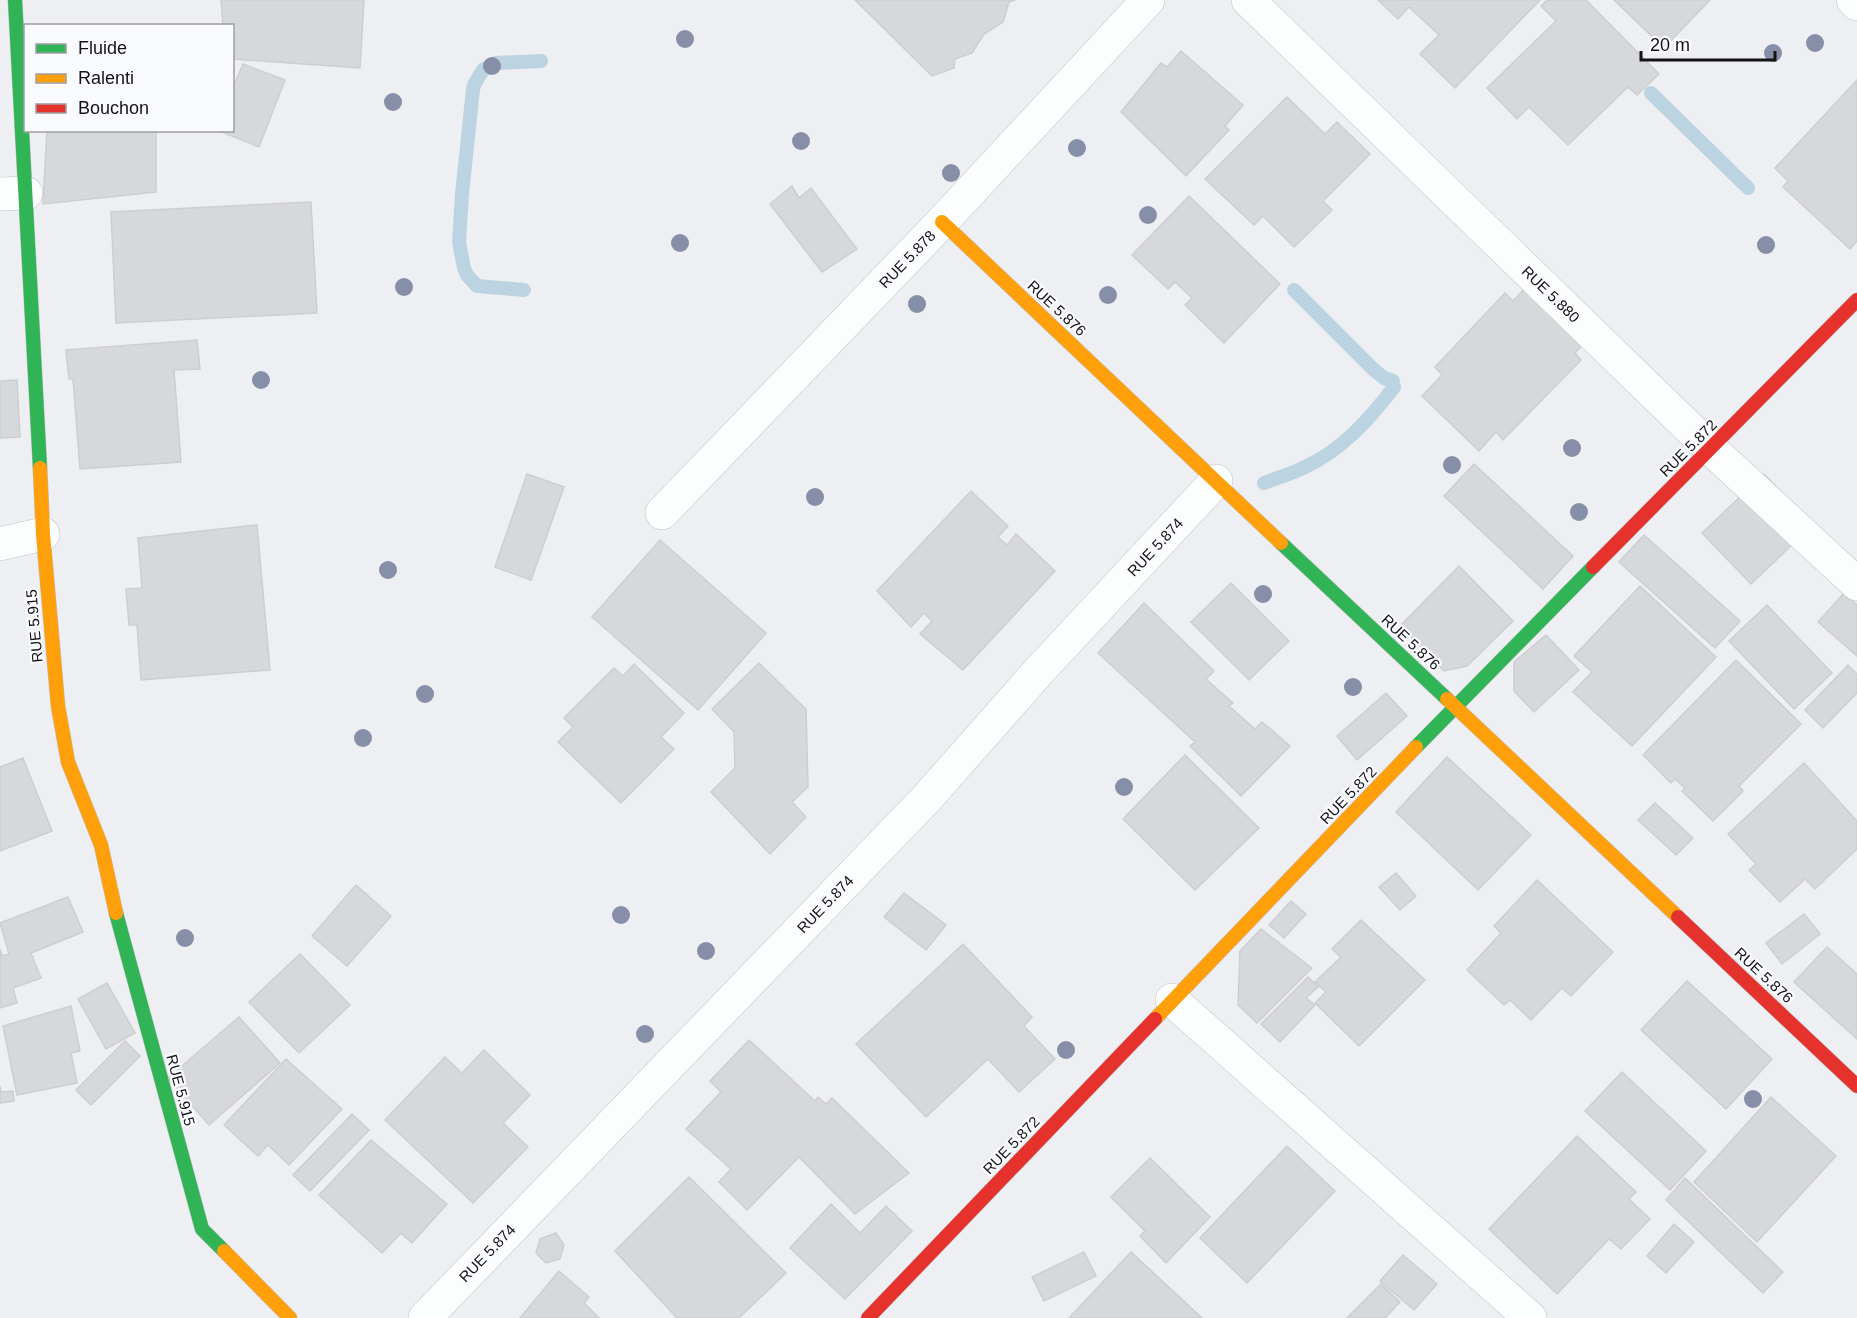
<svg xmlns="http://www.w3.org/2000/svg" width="1857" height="1318" viewBox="0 0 1857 1318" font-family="Helvetica,sans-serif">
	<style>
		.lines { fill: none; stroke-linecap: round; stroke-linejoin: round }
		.stream { stroke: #bcd4e2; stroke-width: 14 }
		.building { fill: #d7d8db; stroke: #cdced1; stroke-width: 1.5 }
		.street-casing { stroke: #c1c2c6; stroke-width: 34 }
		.fast-casing { stroke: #c1c2c6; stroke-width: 15 }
		.slow-casing { stroke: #c1c2c6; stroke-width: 15 }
		.jam-casing { stroke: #c1c2c6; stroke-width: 15 }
		.street { stroke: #fcfdfd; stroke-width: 33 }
		.fast { stroke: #30b455; stroke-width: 14 }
		.slow { stroke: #ff9f0a; stroke-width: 14 }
		.jam { stroke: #e5322d; stroke-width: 14 }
		.tree { fill: #878ea7 }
		.labels { text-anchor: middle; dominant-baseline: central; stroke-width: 4.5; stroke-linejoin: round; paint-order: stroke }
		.street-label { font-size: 15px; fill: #141417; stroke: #fafbfe }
	</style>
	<rect width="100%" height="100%" fill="#eeeff3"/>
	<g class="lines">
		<g class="stream">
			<path d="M 1651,93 L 1748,188"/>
			<path d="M 524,290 L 477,286 L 467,275 L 464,268 L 459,242 L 462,194 L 473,89 L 475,83 L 483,70 L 496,63 L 541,61"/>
			<path d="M 1294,290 L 1373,369 L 1384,378 L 1393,381"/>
			<path d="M 1264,483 C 1277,478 1291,474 1303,468 C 1341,451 1369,420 1394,387"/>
		</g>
	</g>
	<g class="building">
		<path d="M 221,0 L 364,0 L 360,68 L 232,59 L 232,26 L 223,26 Z"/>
		<path d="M 855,0 L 1015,0 L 1009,2 L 1003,22 L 984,34 L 972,53 L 955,59 L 954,68 L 932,76 Z"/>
		<path d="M 1378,0 L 1540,0 L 1455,88 L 1420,54 L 1439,35 L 1409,7 L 1398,19 Z"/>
		<path d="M 1547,0 L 1586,0 L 1659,74 L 1637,95 L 1628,87 L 1568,145 L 1529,107 L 1517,119 L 1487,88 L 1556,21 L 1541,6 Z"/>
		<path d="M 1614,0 L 1710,0 L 1664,48 Z"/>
		<path d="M 1181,51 L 1243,105 L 1225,126 L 1229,130 L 1186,176 L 1121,112 L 1161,63 L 1167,67 Z"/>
		<path d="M 243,64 L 285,80 L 259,147 L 217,130 L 232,130 L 232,90 Z"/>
		<path d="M 1857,80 L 1857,241 L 1850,249 L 1783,187 L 1788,181 L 1775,168 Z"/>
		<path d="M 1287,97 L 1325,134 L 1337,122 L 1370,154 L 1323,201 L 1332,210 L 1294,247 L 1263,216 L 1254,225 L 1205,179 Z"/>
		<path d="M 47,130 L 156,130 L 156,192 L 43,204 Z"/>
		<path d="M 792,186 L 799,198 L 811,188 L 857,249 L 822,272 L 770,204 Z"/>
		<path d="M 1189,196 L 1280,284 L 1224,343 L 1185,305 L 1192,298 L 1175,282 L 1168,289 L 1132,255 Z"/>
		<path d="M 311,202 L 317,313 L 116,323 L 111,212 Z"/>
		<path d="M 1533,280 L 1591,336 L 1575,353 L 1581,360 L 1503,440 L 1496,432 L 1479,451 L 1422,396 L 1442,375 L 1435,367 L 1505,293 L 1513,301 Z"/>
		<path d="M 197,340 L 200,369 L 174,370 L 181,462 L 80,469 L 73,379 L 69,379 L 66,350 Z"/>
		<path d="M 17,380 L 20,437 L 0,438 L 0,381 Z"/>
		<path d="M 1474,464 L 1573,556 L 1543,589 L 1444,496 Z"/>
		<path d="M 527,474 L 564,487 L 531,580 L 495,567 Z"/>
		<path d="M 1764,474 L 1813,525 L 1751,584 L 1702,533 Z"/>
		<path d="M 971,491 L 1008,526 L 998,537 L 1007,545 L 1016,534 L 1055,571 L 963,670 L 920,634 L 932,621 L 924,613 L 911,627 L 877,591 Z"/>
		<path d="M 257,525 L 270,670 L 141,680 L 137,625 L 129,625 L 126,589 L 142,588 L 138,538 Z"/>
		<path d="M 1644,535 L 1740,621 L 1715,648 L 1619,562 Z"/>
		<path d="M 660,540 L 766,633 L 698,710 L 592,617 Z"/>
		<path d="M 1459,566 L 1513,621 L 1467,666 L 1444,671 L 1400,626 Z"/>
		<path d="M 1231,583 L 1289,641 L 1249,680 L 1191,622 Z"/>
		<path d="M 1640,586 L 1716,657 L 1632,746 L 1573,692 L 1592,672 L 1574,656 Z"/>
		<path d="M 1844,593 L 1857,605 L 1857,656 L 1818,622 Z"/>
		<path d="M 1144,603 L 1214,671 L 1206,679 L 1233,703 L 1229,706 L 1255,729 L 1262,722 L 1290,746 L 1241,796 L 1190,746 L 1195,742 L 1098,653 Z"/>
		<path d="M 1767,605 L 1832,673 L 1794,709 L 1729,641 Z"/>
		<path d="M 1546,635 L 1579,670 L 1534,712 L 1514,691 L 1514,662 Z"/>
		<path d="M 1736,660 L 1801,724 L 1739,786 L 1743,791 L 1713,821 L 1682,791 L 1685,788 L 1675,779 L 1671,783 L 1643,755 Z"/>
		<path d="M 759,663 L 806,709 L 808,787 L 792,802 L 806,817 L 770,854 L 711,792 L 735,768 L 734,732 L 712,709 Z"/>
		<path d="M 634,664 L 684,713 L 661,737 L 674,749 L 621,803 L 558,742 L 573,727 L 564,718 L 614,668 L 623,676 Z"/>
		<path d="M 1848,665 L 1857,674 L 1857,693 L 1823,728 L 1805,710 Z"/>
		<path d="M 1386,693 L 1407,716 L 1357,760 L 1337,736 Z"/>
		<path d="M 1185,755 L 1259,828 L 1195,890 L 1123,819 Z"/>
		<path d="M 1447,757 L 1531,835 L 1478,890 L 1396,812 Z"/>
		<path d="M 23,758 L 52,831 L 0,851 L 0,767 Z"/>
		<path d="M 1804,763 L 1857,821 L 1857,849 L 1815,889 L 1805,879 L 1780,902 L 1749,870 L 1756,864 L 1728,834 Z"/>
		<path d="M 1655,803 L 1693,838 L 1676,855 L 1638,820 Z"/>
		<path d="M 1396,873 L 1416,896 L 1400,910 L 1379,887 Z"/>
		<path d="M 1537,880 L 1613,952 L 1571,996 L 1562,988 L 1531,1020 L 1510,1000 L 1504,1005 L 1467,970 L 1501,933 L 1494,926 Z"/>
		<path d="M 356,885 L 391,916 L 347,966 L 312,936 Z"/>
		<path d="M 904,893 L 946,925 L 926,950 L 884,917 Z"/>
		<path d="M 68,897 L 83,932 L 31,953 L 41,978 L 13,988 L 17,1003 L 0,1008 L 0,949 L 2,956 L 9,954 L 0,923 Z"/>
		<path d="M 1291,901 L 1306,914 L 1284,938 L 1269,925 Z"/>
		<path d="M 1804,914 L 1820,934 L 1782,964 L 1766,943 Z"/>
		<path d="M 1361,920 L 1425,980 L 1359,1046 L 1315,1003 L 1326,992 L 1315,982 L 1341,957 L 1332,949 Z"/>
		<path d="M 1261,929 L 1312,968 L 1257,1023 L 1238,1005 L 1240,951 Z"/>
		<path d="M 963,944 L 1032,1017 L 1024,1026 L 1055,1059 L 1019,1092 L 988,1059 L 926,1117 L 856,1044 Z"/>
		<path d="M 1827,947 L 1857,974 L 1857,1039 L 1794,982 Z"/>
		<path d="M 300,954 L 350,1005 L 299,1053 L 249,1002 Z"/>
		<path d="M 1308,977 L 1318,987 L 1306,998 L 1315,1005 L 1280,1042 L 1261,1024 Z"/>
		<path d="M 1687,981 L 1772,1059 L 1726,1109 L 1641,1030 Z"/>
		<path d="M 107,983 L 135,1033 L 106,1049 L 78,999 Z"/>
		<path d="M 71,1006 L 80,1051 L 71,1053 L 77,1083 L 17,1095 L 3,1026 Z"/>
		<path d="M 239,1017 L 280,1063 L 209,1125 L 168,1078 Z"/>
		<path d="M 749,1040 L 815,1101 L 818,1097 L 826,1104 L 832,1098 L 909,1173 L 855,1214 L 799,1157 L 747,1210 L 719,1182 L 731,1169 L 686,1129 L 721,1092 L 710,1081 Z"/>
		<path d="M 125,1041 L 140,1056 L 91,1105 L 76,1090 Z"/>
		<path d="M 484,1050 L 530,1095 L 503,1123 L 528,1147 L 473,1203 L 385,1120 L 445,1057 L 462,1073 Z"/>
		<path d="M 286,1059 L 342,1109 L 289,1165 L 268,1145 L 258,1156 L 224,1125 Z"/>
		<path d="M 1622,1072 L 1706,1151 L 1670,1190 L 1585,1111 Z"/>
		<path d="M 0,1086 L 1,1092 L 13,1091 L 14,1101 L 0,1103 Z"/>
		<path d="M 1771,1097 L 1836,1156 L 1757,1242 L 1694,1182 Z"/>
		<path d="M 352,1114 L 369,1130 L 310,1191 L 293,1175 Z"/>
		<path d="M 1577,1136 L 1636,1192 L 1629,1199 L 1650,1219 L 1621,1249 L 1609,1239 L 1557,1294 L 1489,1229 Z"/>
		<path d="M 371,1140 L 447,1204 L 412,1243 L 401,1233 L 382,1253 L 319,1195 Z"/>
		<path d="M 1287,1146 L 1335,1191 L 1247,1283 L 1200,1238 Z"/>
		<path d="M 1150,1158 L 1210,1217 L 1166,1263 L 1140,1236 L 1145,1231 L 1111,1197 Z"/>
		<path d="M 689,1177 L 786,1273 L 739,1318 L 677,1318 L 615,1251 Z"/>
		<path d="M 1685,1178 L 1783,1272 L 1763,1293 L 1666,1200 Z"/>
		<path d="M 831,1204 L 860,1233 L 886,1206 L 912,1231 L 845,1299 L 790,1248 Z"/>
		<path d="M 1674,1224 L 1694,1242 L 1666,1273 L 1647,1256 Z"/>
		<path d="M 556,1233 L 564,1245 L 560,1259 L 546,1263 L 536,1253 L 540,1239 Z"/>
		<path d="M 1084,1252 L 1096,1276 L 1044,1301 L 1032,1277 Z"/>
		<path d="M 1131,1252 L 1202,1318 L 1069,1318 Z"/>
		<path d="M 1403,1255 L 1437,1284 L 1414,1310 L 1380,1281 Z"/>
		<path d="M 559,1271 L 589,1297 L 584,1303 L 599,1318 L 520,1318 Z"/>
		<path d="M 1381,1284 L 1400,1302 L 1385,1318 L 1347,1318 Z"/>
	</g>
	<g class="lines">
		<defs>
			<g id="street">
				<path d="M 1248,0 L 1711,449 L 1857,584"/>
				<path d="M 1853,0 L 1857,4"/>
				<path d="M 0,194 L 26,193"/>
				<path d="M 662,513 L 942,222 L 1148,0"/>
				<path d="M 0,544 L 43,534"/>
				<path d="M 1172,1000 L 1530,1318"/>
				<path d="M 425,1318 L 927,798 L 1039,671 L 1216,481"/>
			</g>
			<g id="fast">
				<path d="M 15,0 L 40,468"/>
				<path d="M 1281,543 L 1447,699"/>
				<path d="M 1416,747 L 1593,567"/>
				<path d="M 116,913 L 202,1229 L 224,1251"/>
			</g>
			<g id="slow">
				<path d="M 942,222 L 1281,543"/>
				<path d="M 40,468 L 43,534 L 58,706 L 68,762 L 101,845 L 116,913"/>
				<path d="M 1447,699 L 1678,917"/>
				<path d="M 1155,1019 L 1416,747"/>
				<path d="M 224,1251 L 290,1318"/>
			</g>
			<g id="jam">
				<path d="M 1593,567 L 1857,300"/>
				<path d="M 1678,917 L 1857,1086"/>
				<path d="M 868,1318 L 1155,1019"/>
			</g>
		</defs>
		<use href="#street" class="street-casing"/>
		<use href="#fast" class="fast-casing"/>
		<use href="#slow" class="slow-casing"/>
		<use href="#jam" class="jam-casing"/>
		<use href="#street" class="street"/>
		<use href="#fast" class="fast"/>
		<use href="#slow" class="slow"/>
		<use href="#jam" class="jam"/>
	</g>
	<g class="tree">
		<circle cx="685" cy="39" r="9"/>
		<circle cx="1815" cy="43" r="9"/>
		<circle cx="1773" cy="53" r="9"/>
		<circle cx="492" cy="66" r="9"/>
		<circle cx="393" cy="102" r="9"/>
		<circle cx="801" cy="141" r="9"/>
		<circle cx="1077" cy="148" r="9"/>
		<circle cx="951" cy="173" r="9"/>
		<circle cx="1148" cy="215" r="9"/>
		<circle cx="680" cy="243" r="9"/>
		<circle cx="1766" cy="245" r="9"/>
		<circle cx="404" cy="287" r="9"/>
		<circle cx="1108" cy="295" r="9"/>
		<circle cx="917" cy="304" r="9"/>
		<circle cx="261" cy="380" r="9"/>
		<circle cx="1572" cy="448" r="9"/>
		<circle cx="1452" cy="465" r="9"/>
		<circle cx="815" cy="497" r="9"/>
		<circle cx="1579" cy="512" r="9"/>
		<circle cx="388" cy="570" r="9"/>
		<circle cx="1263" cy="594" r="9"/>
		<circle cx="1353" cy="687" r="9"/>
		<circle cx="425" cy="694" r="9"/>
		<circle cx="363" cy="738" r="9"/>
		<circle cx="1124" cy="787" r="9"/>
		<circle cx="621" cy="915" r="9"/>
		<circle cx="185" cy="938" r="9"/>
		<circle cx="706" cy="951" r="9"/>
		<circle cx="645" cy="1034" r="9"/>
		<circle cx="1066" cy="1050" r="9"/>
		<circle cx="1753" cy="1099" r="9"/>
	</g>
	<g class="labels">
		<g class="street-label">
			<text transform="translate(907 259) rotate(-46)">RUE 5.878</text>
			<text transform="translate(1551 294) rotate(44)">RUE 5.880</text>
			<text transform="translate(1057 308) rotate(43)">RUE 5.876</text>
			<text transform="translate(1688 448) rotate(-45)">RUE 5.872</text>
			<text transform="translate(1155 547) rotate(-47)">RUE 5.874</text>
			<text transform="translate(34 626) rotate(-95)">RUE 5.915</text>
			<text transform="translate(1411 642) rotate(43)">RUE 5.876</text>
			<text transform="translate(1348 795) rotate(-46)">RUE 5.872</text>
			<text transform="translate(825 904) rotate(-46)">RUE 5.874</text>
			<text transform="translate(1764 975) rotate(43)">RUE 5.876</text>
			<text transform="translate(181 1090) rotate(75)">RUE 5.915</text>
			<text transform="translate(1011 1145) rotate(-46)">RUE 5.872</text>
			<text transform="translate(487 1253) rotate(-46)">RUE 5.874</text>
		</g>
	</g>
	<rect x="24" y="24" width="210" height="108" fill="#fafbfe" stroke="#9e9fa2" stroke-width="1.5"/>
	<rect x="36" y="44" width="30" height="9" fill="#30b455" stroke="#9e9fa2" stroke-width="1.5"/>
	<text x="78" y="54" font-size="18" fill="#141417">Fluide</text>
	<rect x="36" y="74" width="30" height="9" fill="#ff9f0a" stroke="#9e9fa2" stroke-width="1.5"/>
	<text x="78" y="84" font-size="18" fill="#141417">Ralenti</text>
	<rect x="36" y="104" width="30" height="9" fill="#e5322d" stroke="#9e9fa2" stroke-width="1.5"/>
	<text x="78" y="114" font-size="18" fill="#141417">Bouchon</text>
	<path d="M1641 51v9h134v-9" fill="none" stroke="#141417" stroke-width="3"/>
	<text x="1650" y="51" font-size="18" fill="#141417" stroke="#fafbfe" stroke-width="4.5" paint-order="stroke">20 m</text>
</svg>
